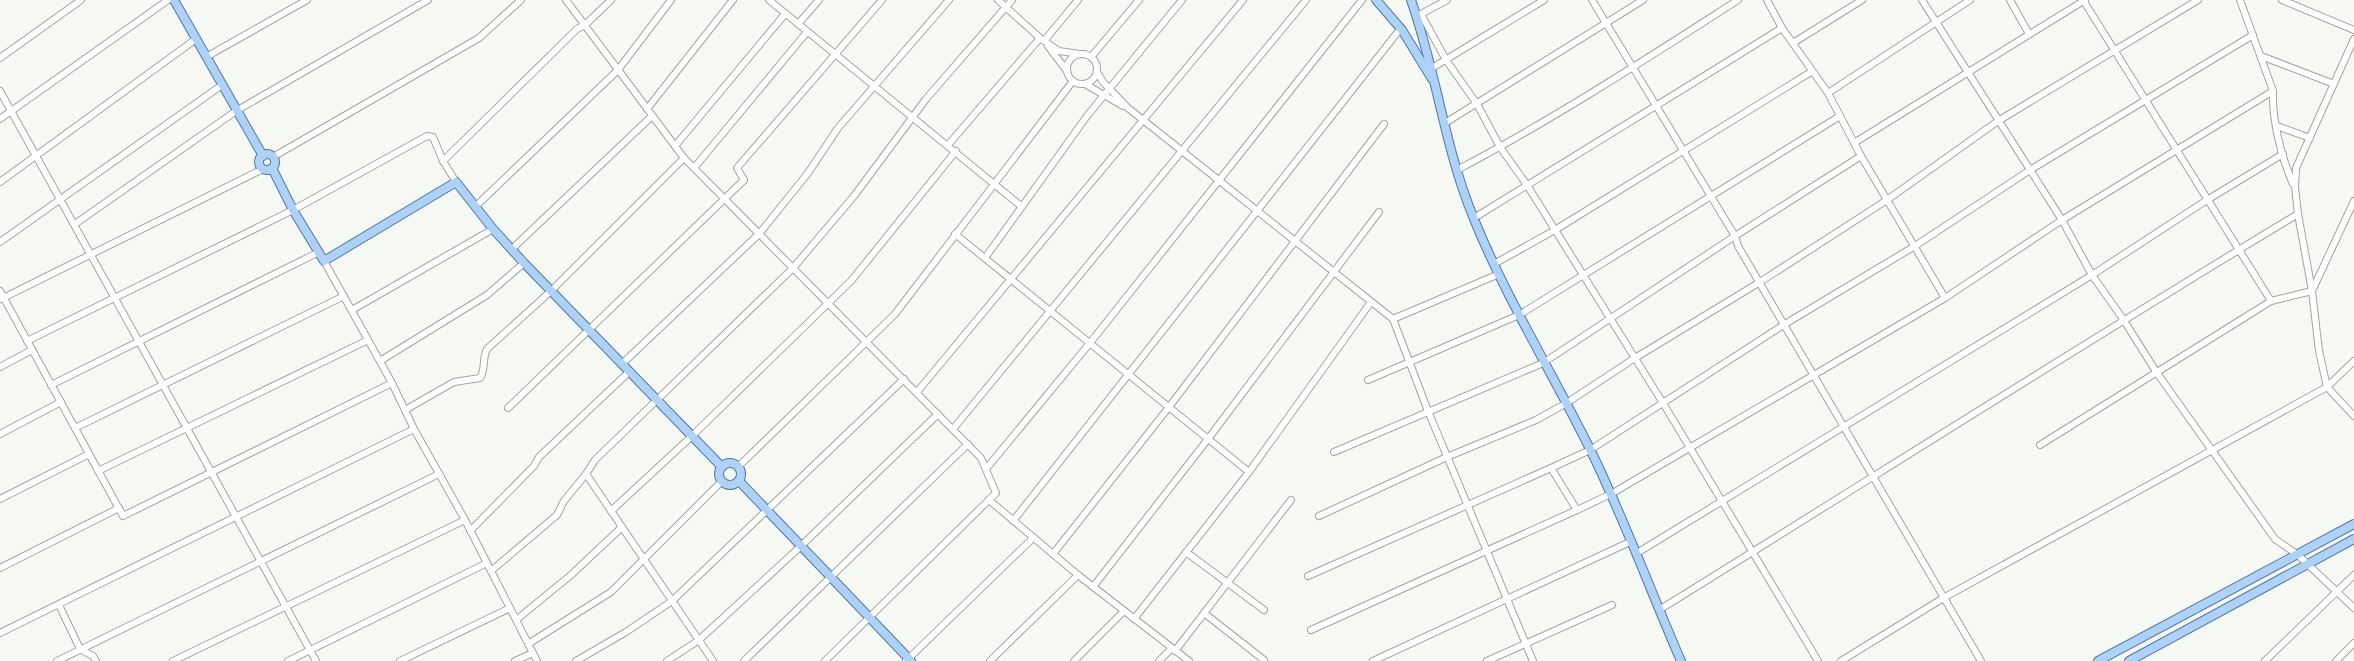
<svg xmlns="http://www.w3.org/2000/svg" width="2354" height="661" viewBox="0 0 2354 661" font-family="'PT Sans',sans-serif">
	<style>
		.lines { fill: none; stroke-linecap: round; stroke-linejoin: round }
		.minor-casing { stroke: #a3a59f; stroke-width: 8 }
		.major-casing { stroke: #5178a0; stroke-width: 10 }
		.minor { stroke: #fff; stroke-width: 6 }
		.major { stroke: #add1f7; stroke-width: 8 }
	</style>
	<rect width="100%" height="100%" fill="#f6f9f3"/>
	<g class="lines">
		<defs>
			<g id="minor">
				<path d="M 566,0 L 684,158 L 981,458 L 996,493 L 825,661"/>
				<path d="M 769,0 L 1021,206"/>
				<path d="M 998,0 L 1040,38 L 1059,51 L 1080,54"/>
				<path d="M 1592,0 L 1735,236 L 1861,156"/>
				<path d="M 1767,0 L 1782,28 L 1828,93 L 1861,156 L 1945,298"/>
				<path d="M 1922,0 L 2062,220 L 2092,275 L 2123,319 L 2157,373 L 2275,539 L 2298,555 L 2354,608"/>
				<path d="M 2010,0 L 2029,34"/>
				<path d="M 2083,0 L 2271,301"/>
				<path d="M 2240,0 L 2273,91 C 2272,121 2281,156 2293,184"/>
				<path d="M 2282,0 L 2354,30"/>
				<path d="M 1421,14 L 1447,0"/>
				<path d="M 1417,16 L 1421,14 L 1446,60 L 1477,104 L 1500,147 L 1527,185 L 1663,403 L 1818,661"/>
				<path d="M 798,24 L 819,0"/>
				<path d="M 2253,35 L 2030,170 L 1915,246 L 1785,324 L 1590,450 L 1551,468 L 1577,510 L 1611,494 L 1945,298 L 2062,220 L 2273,91"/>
				<path d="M 2354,39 L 2296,168 L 2295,187 L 2298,214 L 2312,291 L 2319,351 L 2327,387 L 2354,416"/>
				<path d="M 1044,41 L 1078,0"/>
				<path d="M 1793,43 L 1862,0"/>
				<path d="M 1048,46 L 1067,71"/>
				<circle cx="1082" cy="69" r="15"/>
				<path d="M 2261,56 L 2334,84"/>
				<path d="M 206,57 L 307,0"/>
				<path d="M 1091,57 L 1139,0"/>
				<path d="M 0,58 L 81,0"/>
				<path d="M 1432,68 L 1544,0"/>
				<path d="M 1097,72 L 1103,82 L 1128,108 L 1393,319 L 1428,411 L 1533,661"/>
				<path d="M 1085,84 L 1123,106"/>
				<path d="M 0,91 L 316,661"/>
				<path d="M 1828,93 L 1970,0"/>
				<path d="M 647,109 L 733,0"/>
				<path d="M 0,119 L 168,0"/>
				<path d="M 1445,123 L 1643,0"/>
				<path d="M 2277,126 L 2310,138"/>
				<path d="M 1854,143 L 2085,0"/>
				<path d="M 948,145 L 1040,38"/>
				<path d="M 675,146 L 785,14"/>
				<path d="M 273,157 L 479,38 L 521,0"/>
				<path d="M 443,161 L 577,29 L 585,25 L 611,0"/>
				<path d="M 694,168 L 807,32"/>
				<path d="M 1457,170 C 1554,119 1646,59 1738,0"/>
				<path d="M 0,182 L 196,39"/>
				<path d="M 476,206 L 618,70 L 671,0"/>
				<path d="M 1474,218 L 1782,28"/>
				<path d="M 75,224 L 236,111 L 428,0"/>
				<path d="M 955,234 L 1249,472"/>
				<path d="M 0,242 L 222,85"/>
				<path d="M 513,248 L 652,116"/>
				<path d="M 985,258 L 1087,116 L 1182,0"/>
				<path d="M 324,261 L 392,383 L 414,429 L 465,520 L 537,661"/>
				<path d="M 1494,264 L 1555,230 L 1811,72"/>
				<path d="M 0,291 L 123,516 L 392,383"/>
				<path d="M 2312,291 L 2354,201"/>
				<path d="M 1,299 L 263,169"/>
				<path d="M 352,310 L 493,229"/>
				<path d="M 1393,319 L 1499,274"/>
				<path d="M 27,341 L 293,210 L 427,136 L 433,137 L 443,161 L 456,182"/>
				<path d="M 380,361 L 487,295 L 524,263"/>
				<path d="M 623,363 L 759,234 L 808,173 L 838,128 L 949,0"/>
				<path d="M 0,367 L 32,350"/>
				<path d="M 1368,380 L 1519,315 L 1840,116"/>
				<path d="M 51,385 L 319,252"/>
				<path d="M 917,392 L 1243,0"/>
				<path d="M 508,408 L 744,180 L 737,168 L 882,0"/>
				<path d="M 405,410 L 454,382 L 480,378 C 486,369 482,358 487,349 L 551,291 L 684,158"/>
				<path d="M 75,428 L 344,296"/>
				<path d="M 953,429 L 1306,0"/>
				<path d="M 0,434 L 61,402"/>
				<path d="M 2040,445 L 2271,301 L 2312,291"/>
				<path d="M 1334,452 L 1543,363 L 1735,236 L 1738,246 L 1981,661"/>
				<path d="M 738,467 L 895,314 L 1073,81"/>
				<path d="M 986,469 L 1090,343 L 1362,0"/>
				<path d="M 98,471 L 368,340"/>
				<path d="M 586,474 L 713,661"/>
				<path d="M 0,499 L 89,454"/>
				<path d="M 989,500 L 1078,575 L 1189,661"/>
				<path d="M 611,511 L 692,436 L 851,281 L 956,151"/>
				<path d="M 1319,516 L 1447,457 L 1536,420 L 1565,404 L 1635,358 L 1760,282 L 1887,200 L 1998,121 L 2198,0"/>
				<path d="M 1013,521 L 1401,28"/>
				<path d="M 470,531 L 534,466 L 539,457 L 630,371"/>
				<path d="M 1186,552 L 1264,610"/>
				<path d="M 1637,553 L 2092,275 L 2207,200 L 2283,154"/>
				<path d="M 1053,554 L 1169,407 L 1384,124"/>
				<path d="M 0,568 L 119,508"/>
				<path d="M 491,571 L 557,515 L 564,501 L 586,474 L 595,460 L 793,268 L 854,196 L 926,99 L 1012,0"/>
				<path d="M 1308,576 L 1551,468"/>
				<path d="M 1093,587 L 1208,439 L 1379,212"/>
				<path d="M 59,605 L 80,649 L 93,656 L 96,661"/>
				<path d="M 1659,610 C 1872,478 2084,343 2298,214"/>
				<path d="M 1204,613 L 1264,660"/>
				<path d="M 1134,619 L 1249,472 L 1371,302"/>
				<path d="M 516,620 L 571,575 L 622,527"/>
				<path d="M 1311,630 L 1577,510"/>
				<path d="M 0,633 L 414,429"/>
				<path d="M 528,644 L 611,592 L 722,481"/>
				<path d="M 1175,651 L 1291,500"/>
				<path d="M 57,661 L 439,474"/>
				<path d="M 173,661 L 465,520"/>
				<path d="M 288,661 L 487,563"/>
				<path d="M 400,661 L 510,608"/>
				<path d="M 515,661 L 533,653"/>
				<path d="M 576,661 L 626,632 L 672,601 L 904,379"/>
				<path d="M 667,661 L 699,640 L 801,546 L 938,414"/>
				<path d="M 744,661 L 968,444"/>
				<path d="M 906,661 L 1033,538"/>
				<path d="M 990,661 L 1078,575"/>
				<path d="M 1074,661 L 1124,611"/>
				<path d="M 1159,661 L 1172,648"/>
				<path d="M 1373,661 L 1632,541"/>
				<path d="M 1487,661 L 1612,605"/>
				<path d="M 1841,661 L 1945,597 L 2327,387 L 2354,361"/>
				<path d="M 2265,661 L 2354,575"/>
				<path d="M 2336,661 L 2354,643"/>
			</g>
			<g id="major">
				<path d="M 174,0 L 263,156"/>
				<path d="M 1376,0 L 1402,30 L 1432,79"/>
				<path d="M 1411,0 C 1436,70 1444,145 1472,214 C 1504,295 1551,370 1590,449 C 1624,518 1650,590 1681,661"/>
				<circle cx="267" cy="162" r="8"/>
				<path d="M 272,168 L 293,210 L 324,261 L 456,182 L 493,229 L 524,263 L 722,467"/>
				<circle cx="730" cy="474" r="11"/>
				<path d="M 739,481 L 911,661"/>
				<path d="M 2098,661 L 2354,524"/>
				<path d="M 2129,661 L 2354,539"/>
			</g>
		</defs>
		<use href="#minor" class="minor-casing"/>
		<use href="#major" class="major-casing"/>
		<use href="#minor" class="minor"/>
		<use href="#major" class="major"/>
	</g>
</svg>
